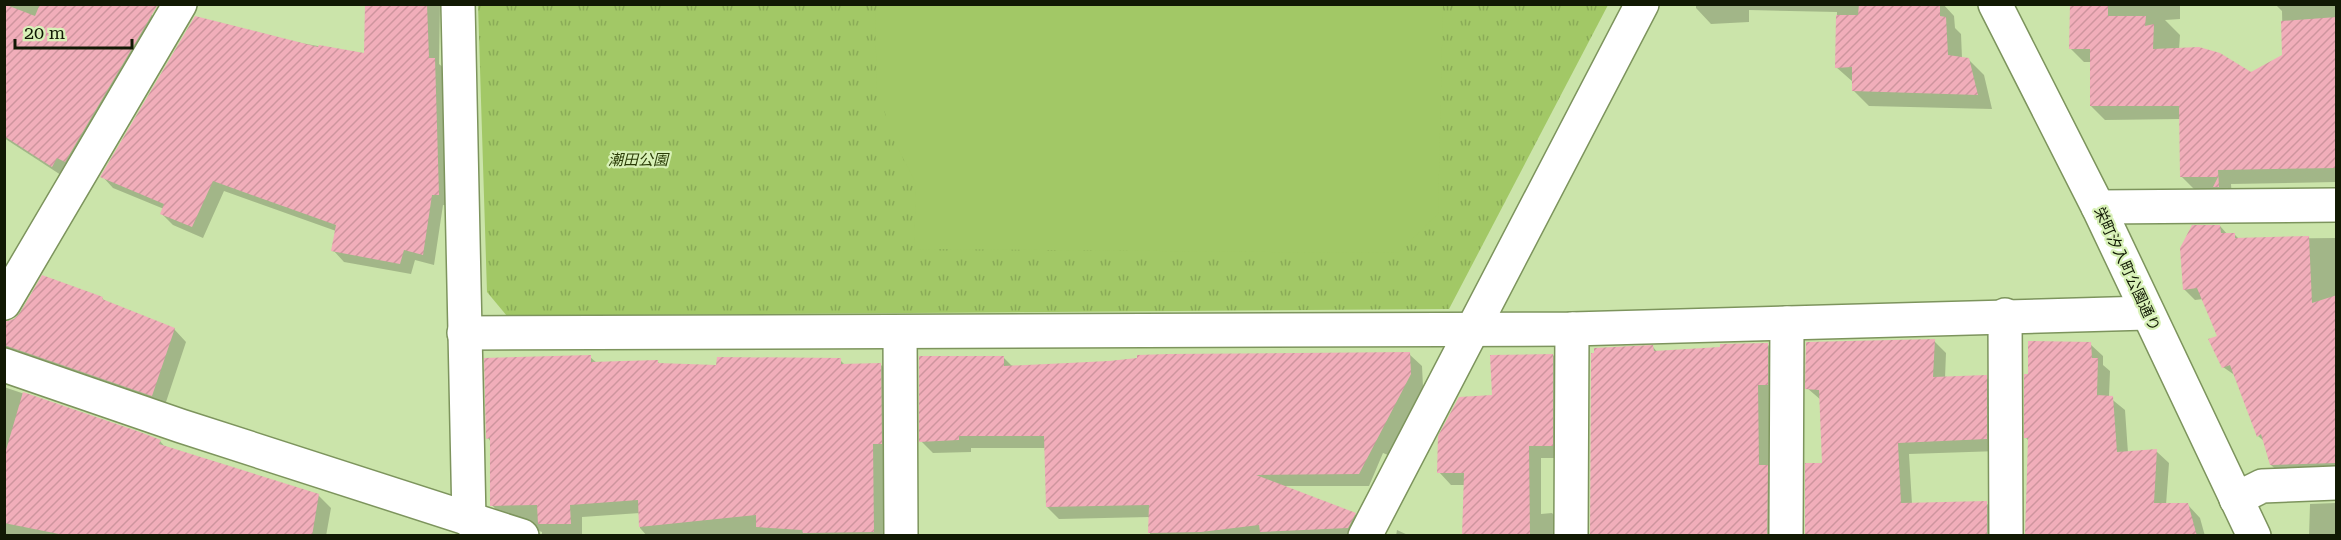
<svg xmlns="http://www.w3.org/2000/svg" width="2341" height="540" viewBox="0 0 2341 540" font-family="'Roboto Serif','Noto Sans JP',serif">
	<style>
		.park { fill: url(#park-tufts) }
		.pitch { fill: #a2c866 }
		.shadow { fill: #0003 }
		.building { fill: url(#building-hatch) }
		.lines { fill: none; stroke-linecap: round; stroke-linejoin: round }
		.minor-casing { stroke: #7d945d; stroke-width: 36 }
		.tertiary-casing { stroke: #7d945d; stroke-width: 36 }
		.minor { stroke: #fff; stroke-width: 33 }
		.tertiary { stroke: #fff; stroke-width: 33 }
		.labels { text-anchor: middle; dominant-baseline: central; stroke-width: 4.5; stroke-linejoin: round; paint-order: stroke }
		.park-label { font-size: 15px; font-style: italic; fill: #2b3d07; stroke: #d8f1b7 }
		.street-label { font-size: 15px; fill: #111904; stroke: #d8f1b7 }
	</style>
	<defs>
		<pattern id="park-tufts" width="24" height="20" patternUnits="userSpaceOnUse" patternTransform="scale(1.5)"><rect width="24" height="20" fill="#a2c866"/><path d="M3 7l-1-3M5 7V3M7 7l1-3M15 17l-1-3M17 17v-4M19 17l1-3" fill="none" stroke="#8aab57"/></pattern>
		<pattern id="building-hatch" width="6" height="6" patternUnits="userSpaceOnUse" patternTransform="scale(1.5)"><rect width="6" height="6" fill="#f1aeba"/><path d="M-1 1l2-2M0 6l6-6M5 7l2-2" fill="none" stroke="#ce959e"/></pattern>
	</defs>
	<rect width="100%" height="100%" fill="#cbe4aa"/>
	<path class="park" d="M 478,5 L 1608,5 L 1449,309 L 507,316 L 487,292 Z"/>
	<path class="pitch" d="M 877,5 L 1443,5 L 1438,214 L 1398,253 L 914,249 L 916,183 L 895,143 L 877,89 L 875,17 Z"/>
	<g class="shadow">
		<path d="M 4,4 L 118,4 L 118,8 L 152,15 L 164,27 L 64,177 L 4,138 Z"/>
		<path d="M 131,4 L 165,4 L 133,6 Z"/>
		<path d="M 366,4 L 440,4 L 439,64 L 446,70 L 450,206 L 443,205 L 434,265 L 415,260 L 411,274 L 344,262 L 333,250 L 336,231 L 224,191 L 203,238 L 173,225 L 162,214 L 164,209 L 113,188 L 102,176 L 193,23 L 366,55 Z"/>
		<path d="M 1696,4 L 1943,4 L 1954,16 L 1955,28 L 1961,34 L 1962,58 L 1968,59 L 1984,75 L 1992,109 L 1869,106 L 1854,91 L 1853,82 L 1836,67 L 1837,12 L 1749,10 L 1749,22 L 1711,24 L 1696,8 Z"/>
		<path d="M 2072,4 L 2180,4 L 2180,19 L 2165,20 L 2180,35 L 2179,50 L 2273,88 L 2283,56 L 2282,11 L 2275,4 L 2336,4 L 2336,182 L 2231,184 L 2232,200 L 2195,190 L 2181,176 L 2181,119 L 2105,120 L 2091,106 L 2091,62 L 2084,62 L 2070,48 Z"/>
		<path d="M 2220,226 L 2228,235 L 2235,235 L 2239,239 L 2336,238 L 2336,472 L 2282,475 L 2271,465 L 2265,442 L 2258,436 L 2236,376 L 2223,367 L 2219,337 L 2203,299 L 2195,300 L 2184,289 Z"/>
		<path d="M 43,277 L 102,298 L 106,302 L 174,329 L 186,342 L 164,408 L 4,363 L 4,323 L 15,320 Z"/>
		<path d="M 1934,341 L 1946,353 L 1945,378 L 1986,377 L 1998,389 L 1999,451 L 1909,454 L 1912,504 L 1986,503 L 1999,515 L 2000,536 L 1806,536 L 1824,464 L 1821,400 L 1807,388 Z"/>
		<path d="M 2090,344 L 2103,356 L 2103,365 L 2110,371 L 2109,397 L 2125,410 L 2128,453 L 2156,451 L 2169,463 L 2166,505 L 2188,505 L 2200,518 L 2205,536 L 2026,536 L 2029,441 L 2026,438 Z"/>
		<path d="M 1768,345 L 1780,357 L 1780,397 L 1769,396 L 1770,469 L 1781,536 L 1591,536 L 1653,347 L 1658,353 Z"/>
		<path d="M 1409,354 L 1422,366 L 1423,387 L 1388,455 L 1383,453 L 1369,486 L 1283,486 L 1355,514 L 1367,527 L 1363,536 L 1150,536 L 1150,517 L 1059,519 L 1047,507 L 1046,448 L 971,448 L 971,452 L 933,453 L 921,441 L 1003,357 L 1013,367 Z"/>
		<path d="M 1553,355 L 1565,368 L 1564,458 L 1541,458 L 1541,514 L 1552,513 L 1564,526 L 1565,536 L 1463,536 L 1465,485 L 1451,485 L 1439,472 L 1493,396 Z"/>
		<path d="M 590,357 L 597,363 L 658,362 L 661,365 L 718,366 L 840,360 L 846,366 L 881,365 L 893,377 L 886,536 L 647,536 L 640,528 L 640,513 L 582,517 L 582,536 L 542,536 L 542,532 L 504,518 L 492,505 L 491,442 L 488,438 Z"/>
		<path d="M 4,387 L 140,433 L 160,441 L 166,448 L 318,495 L 331,508 L 326,536 L 4,536 Z"/>
		<path d="M 2336,503 L 2336,536 L 2309,536 L 2310,504 Z"/>
		<path d="M 1397,530 L 1410,536 L 1396,536 Z"/>
	</g>
	<g class="building">
		<path d="M 4,4 L 35,16 L 40,4 L 157,6 L 65,162 L 57,158 L 52,167 L 4,136 Z"/>
		<path d="M 365,4 L 427,4 L 429,58 L 435,58 L 439,195 L 432,195 L 423,255 L 404,250 L 400,264 L 331,251 L 336,225 L 213,181 L 192,227 L 160,214 L 164,204 L 100,177 L 195,16 L 318,47 L 319,45 L 364,53 Z"/>
		<path d="M 1859,4 L 1940,4 L 1940,16 L 1946,17 L 1948,55 L 1969,58 L 1978,95 L 1852,91 L 1852,67 L 1835,68 L 1836,15 L 1858,15 Z"/>
		<path d="M 2070,4 L 2108,4 L 2108,16 L 2146,16 L 2145,26 L 2154,24 L 2153,49 L 2199,47 L 2220,53 L 2251,72 L 2282,55 L 2281,21 L 2337,17 L 2337,168 L 2218,170 L 2219,187 L 2213,187 L 2218,177 L 2180,177 L 2179,106 L 2090,106 L 2090,49 L 2069,49 Z"/>
		<path d="M 2192,225 L 2220,225 L 2221,233 L 2235,233 L 2235,238 L 2309,236 L 2312,303 L 2337,295 L 2337,463 L 2270,465 L 2261,434 L 2257,437 L 2230,365 L 2222,368 L 2208,339 L 2217,336 L 2197,288 L 2183,290 L 2180,248 Z"/>
		<path d="M 42,275 L 103,297 L 102,299 L 175,328 L 152,396 L 4,345 L 4,322 L 14,319 L 20,313 Z"/>
		<path d="M 1935,339 L 1933,377 L 1987,375 L 1987,439 L 1898,443 L 1901,503 L 1987,501 L 1987,536 L 1805,536 L 1805,463 L 1822,463 L 1819,390 L 1805,389 L 1806,342 Z"/>
		<path d="M 2028,341 L 2091,342 L 2092,358 L 2098,358 L 2097,395 L 2113,396 L 2117,452 L 2157,449 L 2154,503 L 2188,503 L 2197,536 L 2025,536 L 2028,438 L 2024,438 L 2024,374 L 2028,374 Z"/>
		<path d="M 1768,343 L 1768,385 L 1758,385 L 1759,465 L 1768,465 L 1767,536 L 1590,536 L 1591,353 L 1594,353 L 1594,348 L 1653,345 L 1654,351 L 1720,347 L 1720,344 Z"/>
		<path d="M 1410,352 L 1411,374 L 1359,474 L 1256,475 L 1356,513 L 1348,528 L 1260,532 L 1259,525 L 1201,532 L 1148,533 L 1149,505 L 1046,507 L 1044,436 L 959,436 L 959,440 L 919,442 L 919,356 L 1004,356 L 1004,366 L 1109,361 L 1137,358 L 1137,355 L 1169,354 Z"/>
		<path d="M 1553,354 L 1553,446 L 1529,446 L 1530,536 L 1462,536 L 1464,473 L 1437,473 L 1438,436 L 1459,397 L 1492,395 L 1490,355 Z"/>
		<path d="M 591,355 L 591,362 L 658,360 L 658,363 L 716,365 L 717,357 L 841,358 L 841,364 L 881,363 L 882,444 L 873,444 L 874,532 L 803,533 L 802,530 L 756,527 L 756,515 L 639,527 L 638,500 L 570,505 L 571,524 L 538,524 L 537,505 L 490,506 L 490,438 L 486,439 L 484,358 Z"/>
		<path d="M 23,392 L 140,432 L 161,440 L 159,444 L 319,494 L 312,536 L 69,536 L 4,523 L 4,457 Z"/>
	</g>
	<g class="lines">
		<defs>
			<g id="minor">
				<path d="M 458,4 L 469,520"/>
				<path d="M 2098,207 L 2336,205"/>
				<path d="M 4,303 L 180,4"/>
				<path d="M 2005,315 L 2006,536"/>
				<path d="M 900,332 L 901,536"/>
				<path d="M 464,333 L 1572,329 L 2147,313"/>
				<path d="M 4,365 L 181,426 L 522,536"/>
				<path d="M 2236,499 L 2262,486 L 2336,483"/>
				<path d="M 1365,536 L 1642,4"/>
				<path d="M 1571,536 L 1572,329"/>
				<path d="M 1786,536 L 1787,323"/>
			</g>
			<path id="tertiary" d="M 1995,4 L 2098,207 L 2254,536"/>
		</defs>
		<use href="#minor" class="minor-casing"/>
		<use href="#tertiary" class="tertiary-casing"/>
		<use href="#minor" class="minor"/>
		<use href="#tertiary" class="tertiary"/>
	</g>
	<g class="labels">
		<g class="park-label">
			<text x="638" y="160">潮田公園</text>
		</g>
		<g class="street-label">
			<text transform="translate(2127 269) rotate(65)">栄町汐入町公園通り</text>
		</g>
	</g>
	<rect width="2341" height="540" fill="none" stroke="#111904" stroke-width="12"/>
	<path d="M15 39v9h117v-9" fill="none" stroke="#111904" stroke-width="3"/>
	<text x="24" y="39" font-size="18" fill="#111904" stroke="#d8f1b7" stroke-width="4.5" paint-order="stroke">20 m</text>
</svg>
